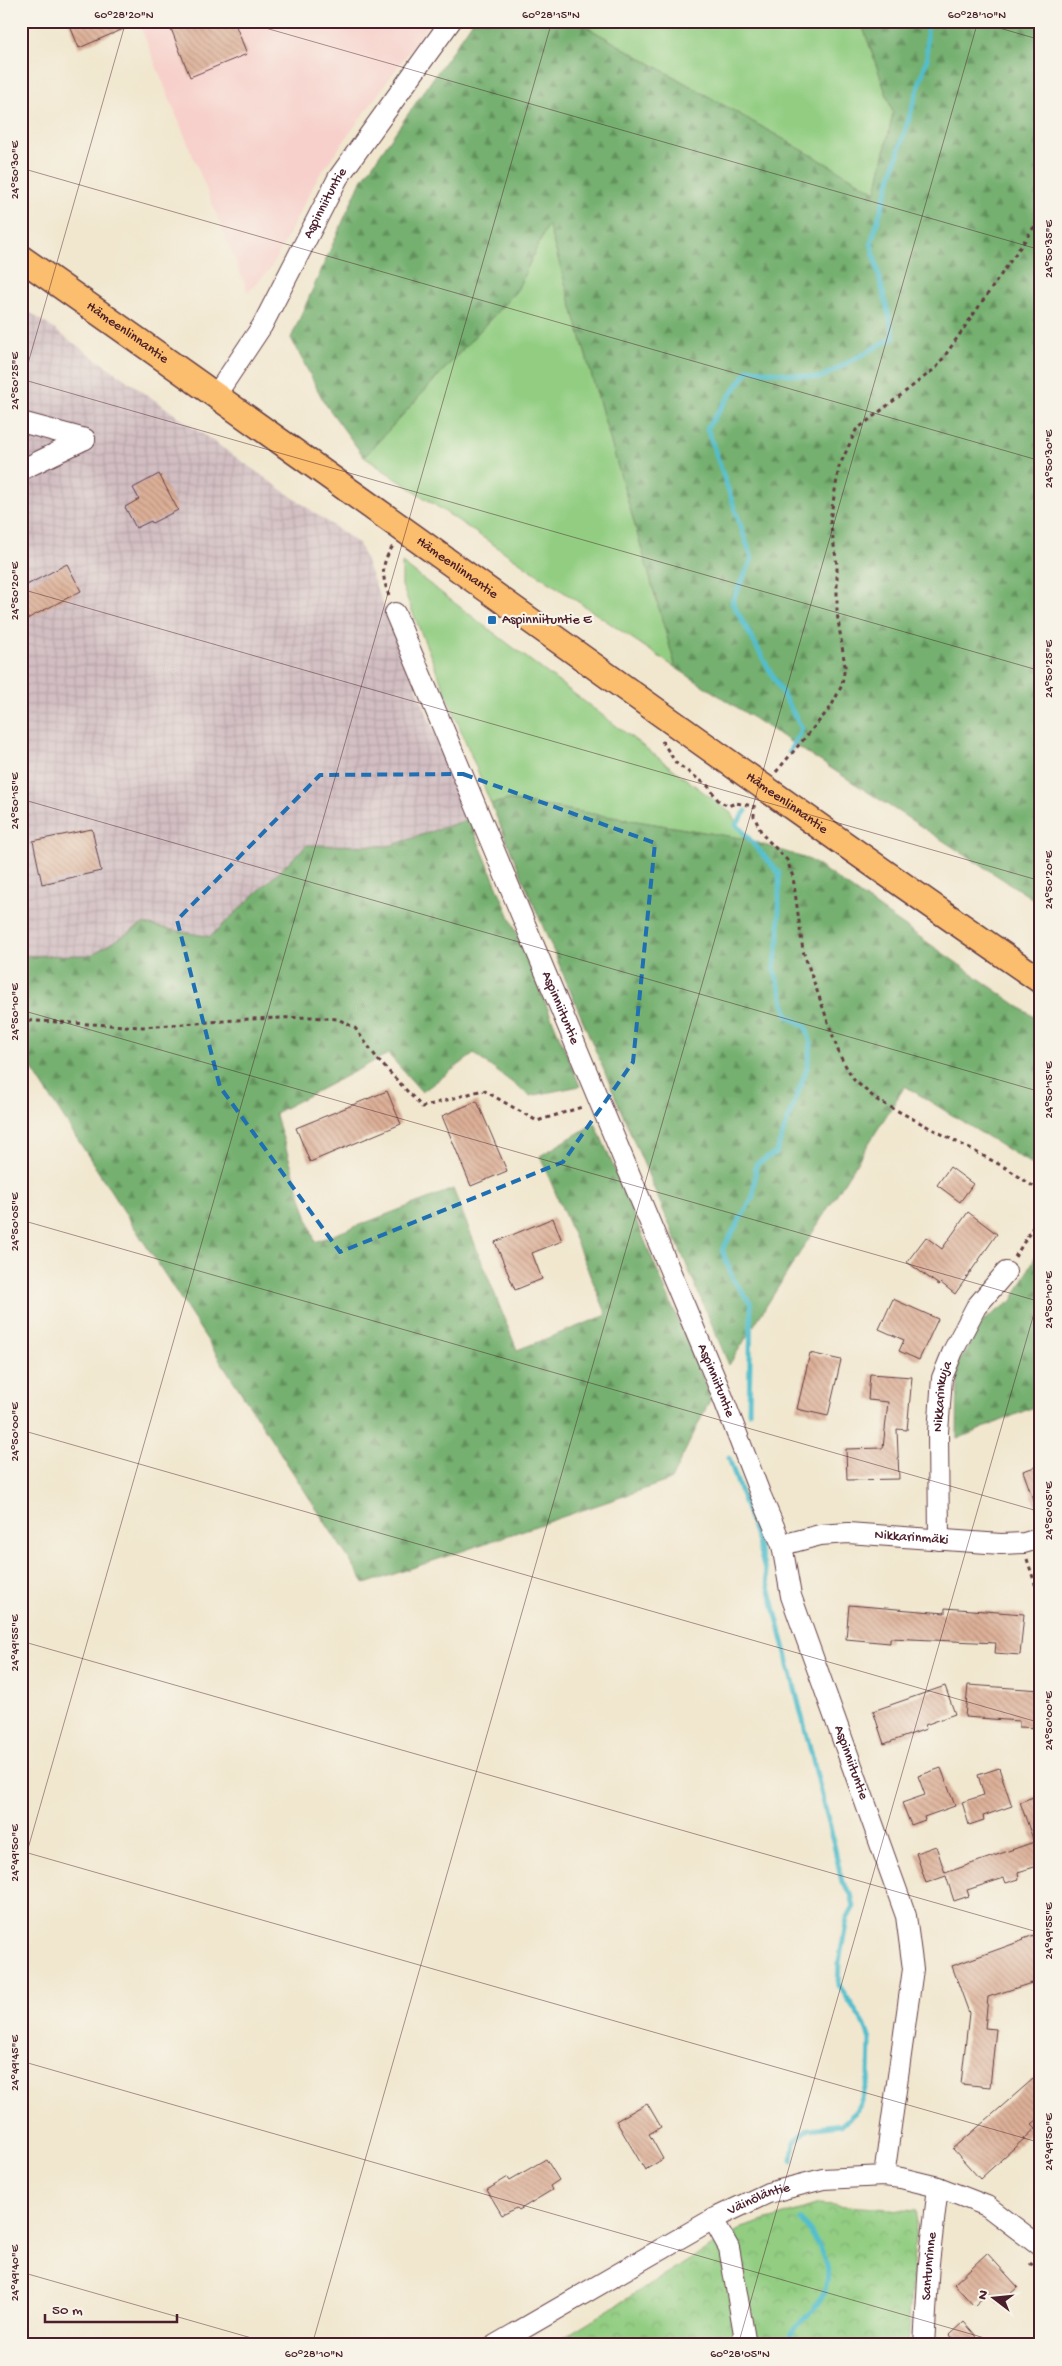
<svg xmlns="http://www.w3.org/2000/svg" width="1062" height="2366" viewBox="0 0 1062 2366" font-family="'Gochi Hand',sans-serif">
	<style>
		.built { fill: #f7d0cb }
		.industrial { fill: url(#industrial-grid) }
		.grass { fill: #92cd82; stroke: #6e7656 }
		.forest { fill: url(#forest-firs); stroke: #60684e }
		.park { fill: url(#park-crowns); stroke: #6e7656 }
		.lines { fill: none; stroke-linecap: round; stroke-linejoin: round }
		.stream { stroke: #52becc; stroke-width: 5 }
		.building { fill: url(#building-back-hatch) }
		.minor-casing { stroke: #633d44; stroke-width: 22 }
		.major-casing { stroke: #633d44; stroke-width: 28 }
		.path { stroke: #633d44; stroke-width: 3; stroke-dasharray: 4 4; stroke-linecap: butt }
		.minor { stroke: #fff; stroke-width: 20 }
		.major { stroke: #fbbd6e; stroke-width: 25 }
		.marked { fill: none; stroke: #1f6fb2; stroke-width: 4; stroke-dasharray: 10 6; stroke-linejoin: round }
		.ticks { fill: none; stroke: #4a1f2b; stroke-width: 1; stroke-opacity: 0.45 }
		.poi-dot { fill: #1f6fb2; stroke: #f7f3e8; stroke-width: 2 }
		.labels { text-anchor: middle; dominant-baseline: central; stroke-width: 4.5; stroke-linejoin: round; paint-order: stroke }
		.street-label { font-size: 14px; fill: #4a1f2b; stroke: #f7f3e8 }
		.poi-label { font-size: 14px; fill: #4a1f2b; stroke: #f7f3e8; text-anchor: start }
		.neatline { fill: none; stroke: #4a1f2b; stroke-width: 2 }
		.ticks-label { font-size: 12px; text-anchor: middle; fill: #4a1f2b }
	</style>
	<defs>
		<pattern id="industrial-grid" width="8" height="8" patternUnits="userSpaceOnUse" patternTransform="scale(1.25)"><rect width="8" height="8" fill="#d2bec2"/><path d="M0 4h8M4 0v8" fill="none" stroke="#b6a3a7"/></pattern>
		<pattern id="forest-firs" width="22" height="20" patternUnits="userSpaceOnUse" patternTransform="scale(1.25)"><rect width="22" height="20" fill="#75b070"/><path d="M5 1l3.5 6h-7zM16 11l3.5 6h-7z" fill="#628f5c"/></pattern>
		<pattern id="park-crowns" width="20" height="18" patternUnits="userSpaceOnUse" patternTransform="scale(1.25)"><rect width="20" height="18" fill="#92cd82"/><path d="M2 6a3 3 0 1 1 6 0M12 15a3 3 0 1 1 6 0" fill="none" stroke="#7fb070"/></pattern>
		<pattern id="building-back-hatch" width="6" height="6" patternUnits="userSpaceOnUse" patternTransform="scale(1.25)"><rect width="6" height="6" fill="#ddb098"/><path d="M-1 5l2 2M0 0l6 6M5-1l2 2" fill="none" stroke="#b58f7c"/></pattern>
	</defs>
	<rect width="100%" height="100%" fill="#f7f3e8"/>
	<filter id="ink" filterUnits="userSpaceOnUse"><feTurbulence type="fractalNoise" baseFrequency=".02" numOctaves="2"/><feDisplacementMap in="SourceGraphic" scale="10" xChannelSelector="R" yChannelSelector="G"/><feConvolveMatrix kernelMatrix="1 2 1 2 8 2 1 2 1" color-interpolation-filters="sRGB"/></filter>
	<filter id="wash" filterUnits="userSpaceOnUse"><feTurbulence type="fractalNoise" baseFrequency=".0096" numOctaves="4" result="noise"/><feDisplacementMap in="SourceGraphic" scale="20" xChannelSelector="R" yChannelSelector="G"/><feGaussianBlur stdDeviation="1.12" result="paint"/><feColorMatrix in="noise" values="0 0 0 0 0 0 0 0 0 0 0 0 0 0 0 0 0 1.4 0 .05"/><feComposite in="paint" operator="in"/></filter>
	<g filter="url(#wash)">
		<rect width="100%" height="100%" fill="#f1e7cf"/>
		<path class="built" d="M 138,21 L 431,21 L 318,177 L 271,268 L 248,292 Z"/>
		<path class="industrial" d="M 21,306 L 359,544 L 469,819 L 389,846 L 307,845 L 210,937 L 143,924 L 91,955 L 21,956 Z"/>
		<g class="grass">
			<path d="M 576,21 L 861,21 L 893,113 L 876,192 Z"/>
			<path d="M 548,223 L 676,668 L 364,457 L 517,290 Z"/>
			<path d="M 402,563 L 731,813 L 746,839 L 508,800 L 491,804 L 402,586 Z"/>
		</g>
		<g class="forest">
			<path d="M 473,21 L 576,21 L 876,192 L 893,113 L 861,21 L 1041,21 L 1041,904 L 676,668 L 548,224 L 517,290 L 364,457 L 324,402 L 291,338 L 360,183 Z"/>
			<path d="M 508,800 L 746,839 L 810,860 L 1041,1022 L 1041,1170 L 905,1086 L 729,1365 L 491,804 Z"/>
			<path d="M 469,819 L 580,1086 L 530,1096 L 474,1054 L 422,1092 L 388,1054 L 275,1113 L 315,1242 L 453,1189 L 517,1350 L 607,1315 L 540,1156 L 595,1123 L 711,1398 L 671,1480 L 365,1584 L 21,1052 L 21,956 L 91,955 L 143,924 L 210,937 L 307,845 L 389,846 Z"/>
			<path d="M 1041,1246 L 1041,1404 L 957,1439 L 958,1364 L 984,1320 L 1012,1301 Z"/>
		</g>
		<path class="park" d="M 819,2204 L 917,2211 L 907,2345 L 551,2345 L 742,2228 Z"/>
		<g class="lines">
			<g class="stream">
				<path d="M 789,752 L 802,729 L 732,602 L 752,559 L 707,428 L 749,369 L 820,378 L 894,337 L 871,243 L 927,59 L 927,21"/>
				<path d="M 746,811 L 736,824 L 779,873 L 779,937 L 774,969 L 788,1016 L 806,1027 L 811,1044 L 807,1068 L 776,1153 L 756,1164 L 753,1197 L 722,1250 L 733,1279 L 751,1304 L 749,1412"/>
				<path d="M 729,1458 L 758,1543 L 831,1831 L 842,1882 L 851,1894 L 854,1906 L 847,1919 L 839,1962 L 838,1984 L 864,2023 L 870,2040 L 869,2076 L 858,2110 L 841,2125 L 809,2129 L 794,2142 L 792,2161"/>
				<path d="M 791,2345 C 790,2324 800,2325 812,2311 C 842,2274 825,2251 800,2219"/>
			</g>
		</g>
		<g id="blocks">
			<g class="building">
				<path d="M 68,21 L 142,21 L 79,48 Z"/>
				<path d="M 168,21 L 234,21 L 247,54 L 190,77 Z"/>
				<path d="M 159,474 L 178,510 L 152,523 L 151,521 L 136,528 L 125,507 L 139,499 L 133,488 Z"/>
				<path d="M 67,564 L 81,591 L 21,622 L 21,588 Z"/>
				<path d="M 92,829 L 101,871 L 42,884 L 33,841 Z"/>
				<path d="M 387,1091 L 401,1124 L 310,1162 L 296,1128 Z"/>
				<path d="M 477,1101 L 507,1171 L 471,1186 L 442,1116 Z"/>
				<path d="M 950,1167 L 973,1184 L 960,1202 L 937,1185 Z"/>
				<path d="M 968,1212 L 997,1234 L 955,1294 L 941,1283 L 939,1285 L 907,1262 L 926,1237 L 942,1249 Z"/>
				<path d="M 553,1218 L 562,1241 L 532,1253 L 542,1279 L 515,1290 L 495,1242 Z"/>
				<path d="M 893,1299 L 938,1319 L 919,1360 L 899,1351 L 904,1340 L 879,1329 Z"/>
				<path d="M 810,1353 L 841,1360 L 828,1416 L 797,1409 Z"/>
				<path d="M 870,1374 L 912,1377 L 907,1430 L 897,1429 L 899,1479 L 847,1480 L 846,1449 L 883,1448 L 888,1402 L 868,1400 Z"/>
				<path d="M 1041,1465 L 1041,1516 L 1039,1516 L 1023,1471 Z"/>
				<path d="M 849,1605 L 945,1613 L 945,1608 L 1024,1614 L 1020,1655 L 995,1653 L 996,1643 L 890,1638 L 890,1643 L 846,1639 Z"/>
				<path d="M 968,1685 L 1041,1690 L 1041,1728 L 1019,1727 L 1019,1721 L 965,1717 Z"/>
				<path d="M 945,1686 L 955,1714 L 925,1725 L 926,1729 L 884,1744 L 873,1711 Z"/>
				<path d="M 941,1768 L 955,1806 L 924,1817 L 925,1820 L 911,1825 L 902,1803 L 925,1795 L 918,1776 Z"/>
				<path d="M 999,1768 L 1012,1806 L 983,1816 L 984,1820 L 969,1825 L 962,1802 L 984,1795 L 978,1775 Z"/>
				<path d="M 1041,1794 L 1041,1865 L 1018,1872 L 1019,1879 L 1006,1883 L 1004,1878 L 967,1890 L 969,1896 L 954,1901 L 946,1876 L 926,1883 L 916,1853 L 936,1846 L 945,1873 L 1034,1842 L 1020,1802 Z"/>
				<path d="M 1037,1934 L 1041,1944 L 1041,1980 L 988,1997 L 985,2028 L 996,2029 L 990,2087 L 961,2084 L 969,2013 L 952,1966 L 1024,1940 L 1023,1939 Z"/>
				<path d="M 1041,2072 L 1041,2117 L 1032,2124 L 1036,2128 L 980,2179 L 953,2149 Z"/>
				<path d="M 647,2103 L 661,2127 L 649,2134 L 663,2159 L 645,2170 L 616,2121 Z"/>
				<path d="M 546,2159 L 559,2180 L 550,2186 L 552,2190 L 519,2210 L 517,2208 L 502,2215 L 487,2190 L 508,2177 L 510,2180 Z"/>
				<path d="M 987,2253 L 1018,2287 L 999,2304 L 988,2293 L 974,2306 L 954,2284 Z"/>
				<path d="M 964,2322 L 984,2345 L 958,2345 L 950,2335 Z"/>
			</g>
		</g>
	</g>
	<g filter="url(#ink)">
		<use href="#blocks" fill-opacity="0" stroke="#633d44" stroke-width="1"/>
		<g class="lines">
			<defs>
				<g id="minor">
					<path id="s1" d="M 216,395 L 262,326 L 338,178 L 451,21"/>
					<path d="M 21,422 L 85,439"/>
					<path d="M 21,470 L 85,439"/>
					<path id="s2" d="M 395,613 L 720,1390 L 761,1496 L 782,1545 L 791,1596 L 906,1916 L 913,1969 L 884,2176"/>
					<path id="s3" d="M 939,1540 L 938,1432 L 942,1378 L 953,1351 L 976,1307 L 1006,1272"/>
					<path id="s4" d="M 782,1545 L 820,1535 L 848,1533 L 1001,1544 L 1024,1543 L 1041,1538"/>
					<path d="M 713,2219 L 729,2248 L 746,2345"/>
					<path id="s5" d="M 495,2345 L 713,2219 L 768,2193 L 823,2179 L 884,2176 L 901,2178 L 938,2187 L 987,2206 L 1041,2247"/>
					<path id="s6" d="M 924,2345 L 929,2263 L 938,2187"/>
				</g>
				<g id="major">
					<path id="s7" d="M 21,258 C 363,497 698,745 1041,981"/>
				</g>
			</defs>
			<use href="#minor" class="minor-casing"/>
			<use href="#major" class="major-casing"/>
			<g class="path">
				<path d="M 389,596 C 382,576 380,565 393,546"/>
				<path d="M 662,741 L 676,763 L 708,786 L 718,800 L 728,806 L 736,803 L 753,806"/>
				<path d="M 776,772 L 831,707 L 842,685 L 845,666 L 837,613 L 837,565 L 830,520 L 839,467 L 856,430 L 937,367 L 1041,217"/>
				<path d="M 754,805 L 754,816 L 762,834 L 787,860 L 793,877 L 803,951 L 840,1056 L 854,1080 L 877,1100 L 1008,1169 L 1034,1187 L 1041,1198"/>
				<path d="M 21,1020 L 143,1027 L 250,1019 L 311,1017 L 338,1019 L 355,1028 L 379,1061 L 422,1107 L 483,1090 L 537,1121 L 582,1107"/>
				<path d="M 1015,1257 L 1041,1214"/>
				<path d="M 1027,1559 L 1041,1602"/>
				<path d="M 1030,2263 L 1041,2273"/>
			</g>
			<use href="#minor" class="minor"/>
			<use href="#major" class="major"/>
		</g>
	</g>
	<path class="marked" d="M 463,774 L 655,843 L 633,1062 L 563,1162 L 340,1252 L 220,1087 L 177,920 L 320,775 Z"/>
	<path class="ticks" d="M 241,21 L 1041,250M 975,21 L 1041,40M 21,168 L 1041,461M 21,379 L 1041,671M 21,388 L 126,21M 21,589 L 1041,881M 21,799 L 1041,1092M 21,1010 L 1041,1302M 21,1220 L 1041,1512M 21,1430 L 1041,1723M 21,1641 L 1041,1933M 21,1851 L 1041,2143M 21,1873 L 552,21M 21,2061 L 1009,2345M 21,2272 L 276,2345M 312,2345 L 978,21M 738,2345 L 1041,1289"/>
	<rect class="poi-dot" x="487" y="615" width="10" height="10" rx="2.5"/>
	<g class="labels">
		<g class="street-label">
			<text stroke="none"><textPath href="#s1" startOffset="221">Aspinniituntie</textPath></text>
			<text stroke="none"><textPath href="#s7" startOffset="130">Hämeenlinnantie</textPath></text>
			<text stroke="none"><textPath href="#s7" startOffset="535">Hämeenlinnantie</textPath></text>
			<text stroke="none"><textPath href="#s7" startOffset="940">Hämeenlinnantie</textPath></text>
			<text stroke="none"><textPath href="#s2" startOffset="428">Aspinniituntie</textPath></text>
			<text stroke="none"><textPath href="#s2" startOffset="832">Aspinniituntie</textPath></text>
			<text stroke="none"><textPath href="#s3" startOffset="144">Nikkarinkuja</textPath></text>
			<text stroke="none"><textPath href="#s4" startOffset="131">Nikkarinmäki</textPath></text>
			<text stroke="none"><textPath href="#s2" startOffset="1238">Aspinniituntie</textPath></text>
			<text stroke="none"><textPath href="#s5" startOffset="302">Väinöläntie</textPath></text>
			<text stroke="none"><textPath href="#s6" startOffset="79">Santunrinne</textPath></text>
		</g>
		<g class="poi-label">
			<text x="502" y="620">Aspinniituntie E</text>
		</g>
	</g>
	<rect width="1062" height="2366" fill="none" stroke="#f7f3e8" stroke-width="55"/>
	<g transform="translate(994 2298) rotate(286)" stroke="#f7f3e8" stroke-width="4" paint-order="stroke">
	<path d="M0-4L9 19L0 12L-9 19Z" fill="#4a1f2b"/>
	<text y="-8" font-size="14" font-weight="bold" text-anchor="middle" fill="#4a1f2b">N</text>
	</g>
	<path d="M45 2314v8h132v-8" fill="none" stroke="#4a1f2b" stroke-width="2.5"/>
	<text x="52" y="2314" font-size="15" fill="#4a1f2b" stroke="#f7f3e8" stroke-width="4" paint-order="stroke">50 m</text>
	<rect x="28" y="28" width="1006" height="2310" class="neatline"/>
	<g class="ticks-label">
		<text x="124" y="18">60°28'20"N</text>
		<text x="551" y="18">60°28'15"N</text>
		<text x="977" y="18">60°28'10"N</text>
		<text transform="translate(14 170) rotate(-90)" y="4">24°50'30"E</text>
		<text transform="translate(1048 249) rotate(-90)" y="4">24°50'35"E</text>
		<text transform="translate(14 381) rotate(-90)" y="4">24°50'25"E</text>
		<text transform="translate(1048 459) rotate(-90)" y="4">24°50'30"E</text>
		<text transform="translate(14 591) rotate(-90)" y="4">24°50'20"E</text>
		<text transform="translate(1048 669) rotate(-90)" y="4">24°50'25"E</text>
		<text transform="translate(14 801) rotate(-90)" y="4">24°50'15"E</text>
		<text transform="translate(1048 880) rotate(-90)" y="4">24°50'20"E</text>
		<text transform="translate(14 1012) rotate(-90)" y="4">24°50'10"E</text>
		<text transform="translate(1048 1090) rotate(-90)" y="4">24°50'15"E</text>
		<text transform="translate(14 1222) rotate(-90)" y="4">24°50'05"E</text>
		<text transform="translate(1048 1300) rotate(-90)" y="4">24°50'10"E</text>
		<text transform="translate(14 1432) rotate(-90)" y="4">24°50'00"E</text>
		<text transform="translate(1048 1511) rotate(-90)" y="4">24°50'05"E</text>
		<text transform="translate(14 1643) rotate(-90)" y="4">24°49'55"E</text>
		<text transform="translate(1048 1721) rotate(-90)" y="4">24°50'00"E</text>
		<text transform="translate(14 1853) rotate(-90)" y="4">24°49'50"E</text>
		<text transform="translate(1048 1931) rotate(-90)" y="4">24°49'55"E</text>
		<text transform="translate(14 2063) rotate(-90)" y="4">24°49'45"E</text>
		<text transform="translate(1048 2142) rotate(-90)" y="4">24°49'50"E</text>
		<text transform="translate(14 2273) rotate(-90)" y="4">24°49'40"E</text>
		<text x="314" y="2357">60°28'10"N</text>
		<text x="740" y="2357">60°28'05"N</text>
	</g>
</svg>
